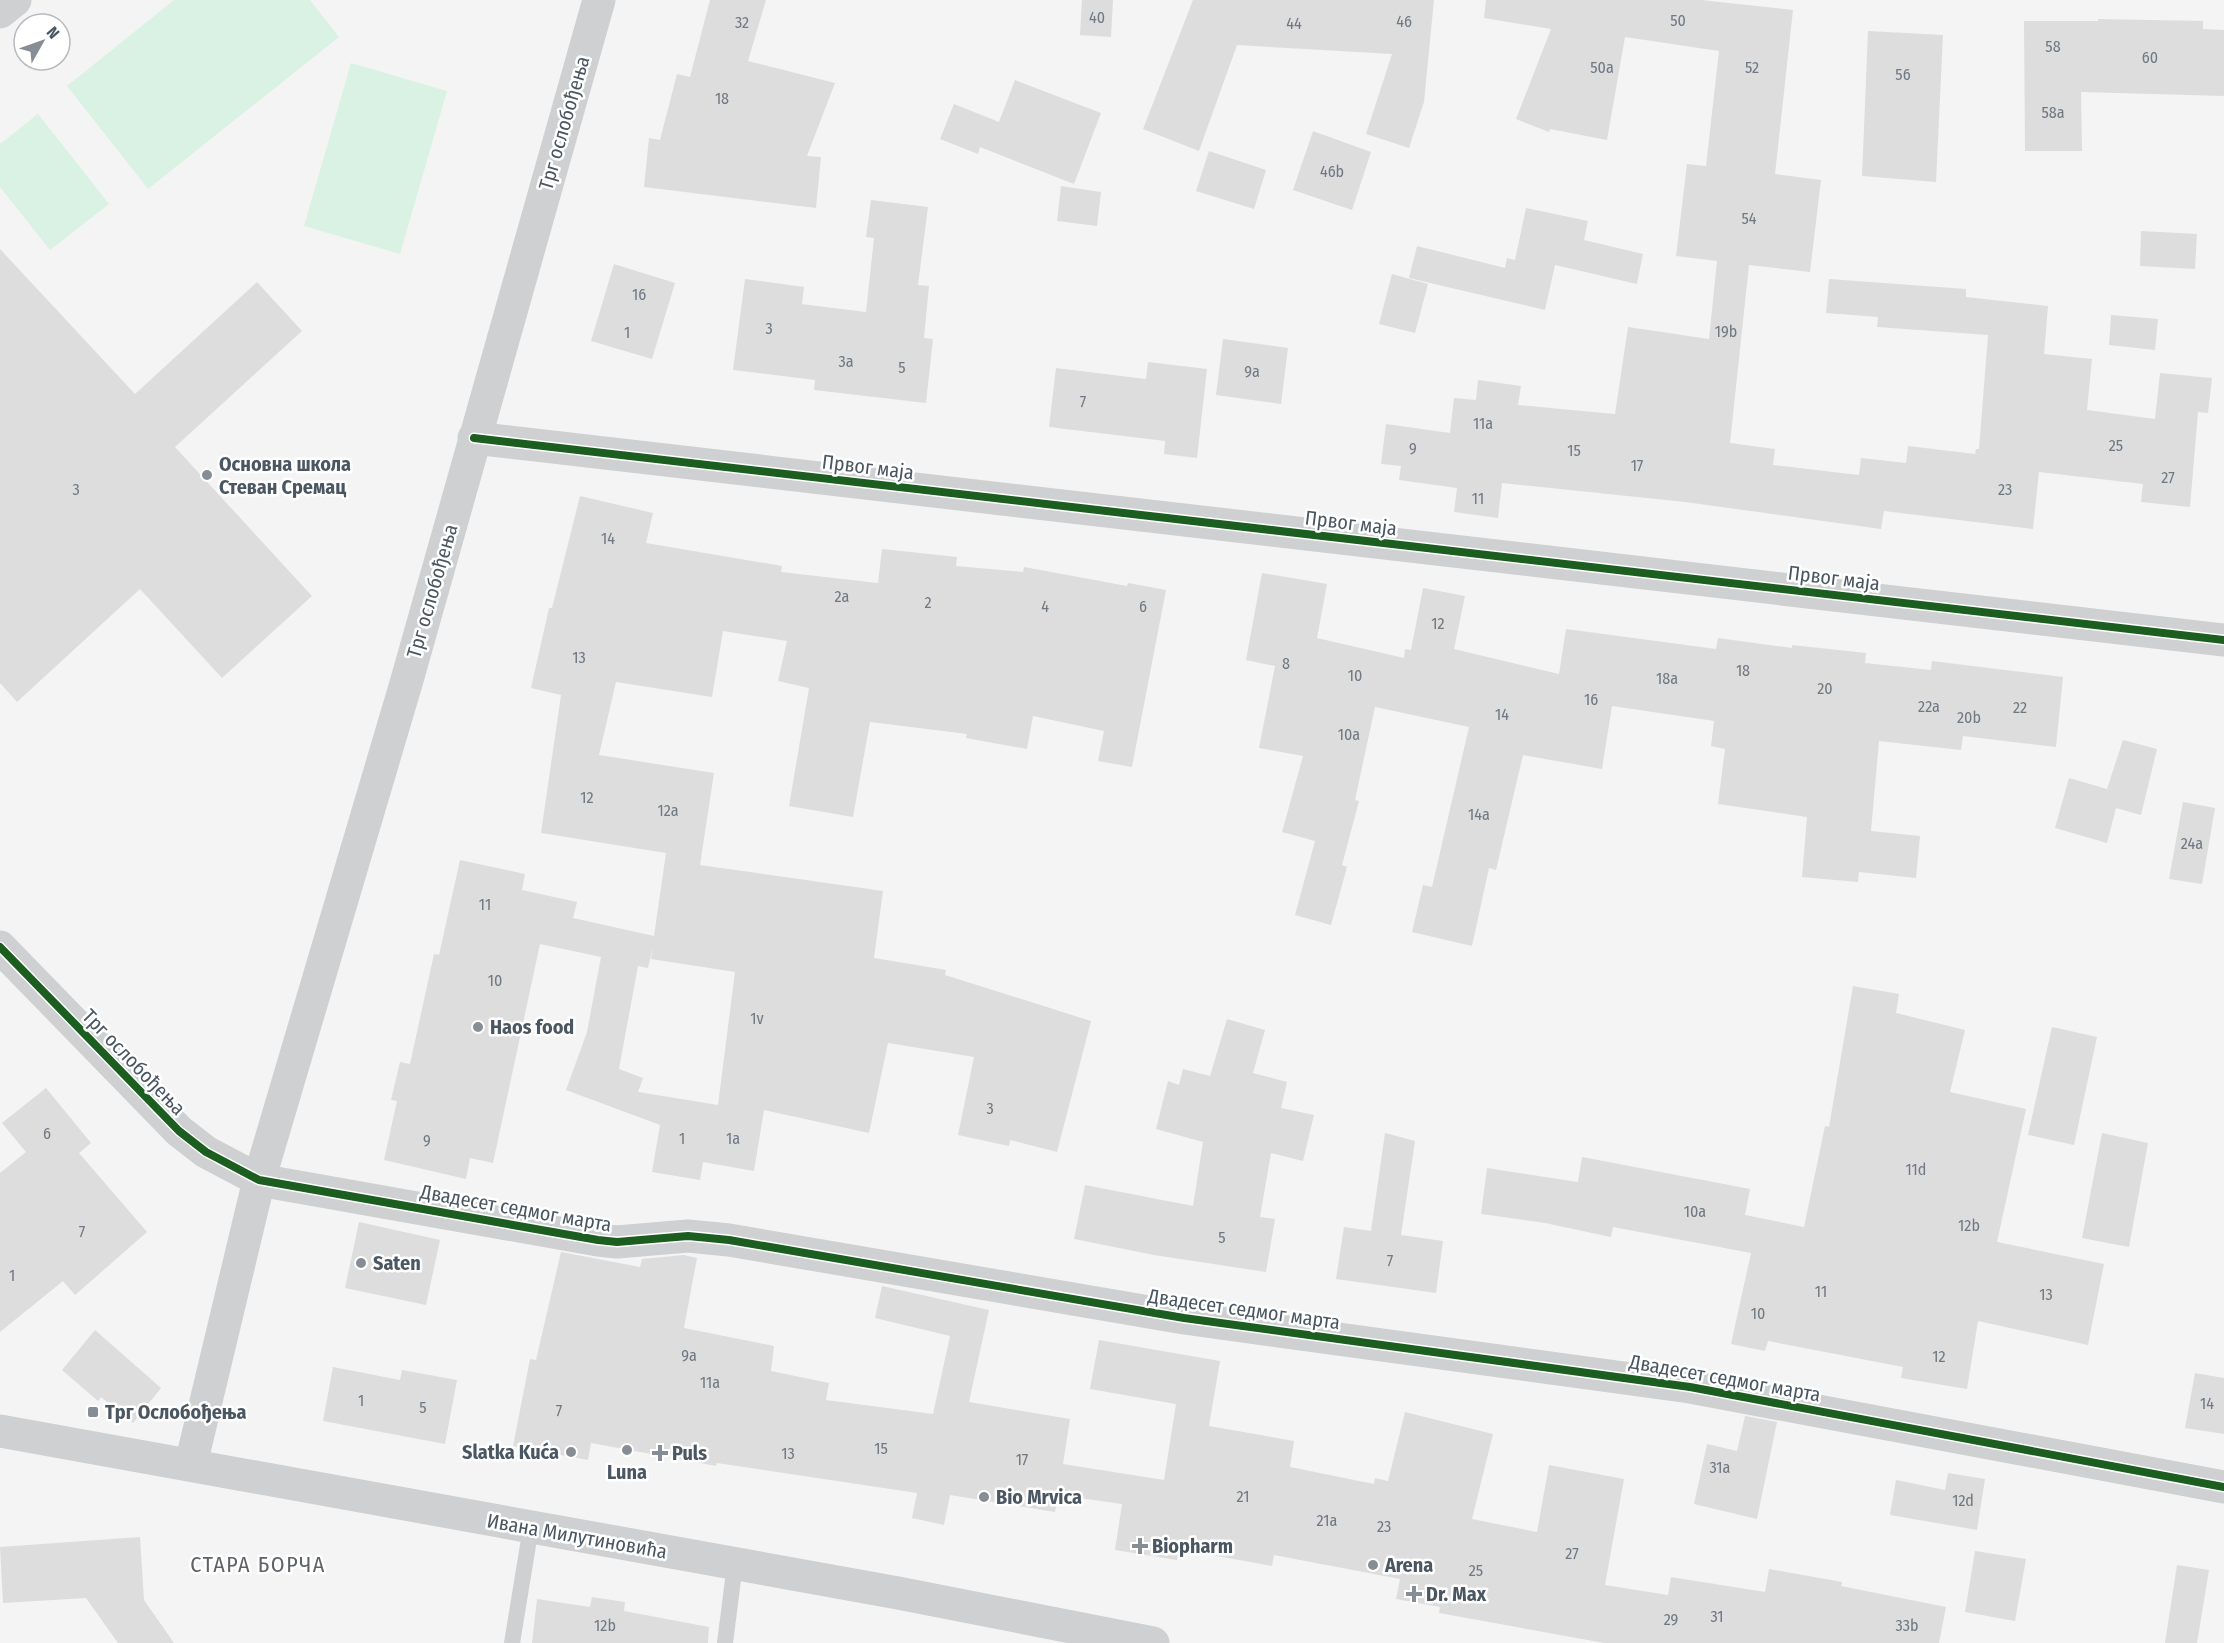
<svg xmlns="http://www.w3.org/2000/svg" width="2224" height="1643" viewBox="0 0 2224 1643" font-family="'Fira Sans Condensed',sans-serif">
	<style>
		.green { fill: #d9f2e3 }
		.building { fill: #ddddde; fill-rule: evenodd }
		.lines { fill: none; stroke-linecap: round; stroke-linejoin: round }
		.service { stroke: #ced0d2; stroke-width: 16 }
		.minor { stroke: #ced0d2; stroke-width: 33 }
		.tertiary { stroke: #ced0d2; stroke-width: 33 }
		.cycleway-casing { stroke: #fff; stroke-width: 11 }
		.cycleway { stroke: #1b5e20; stroke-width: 8 }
		.poi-dot { fill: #868d94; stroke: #fff; stroke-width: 2 }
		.labels { text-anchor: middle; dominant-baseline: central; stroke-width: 5; stroke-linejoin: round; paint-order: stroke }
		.number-label { font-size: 16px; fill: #707881 }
		.street-label { font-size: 20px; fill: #4a5661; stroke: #fff }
		.poi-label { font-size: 20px; font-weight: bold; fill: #4a5661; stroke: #fff; text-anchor: start }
		.quarter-label { font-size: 22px; letter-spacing: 1.5px; fill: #5f6368; stroke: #fff }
	</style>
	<rect width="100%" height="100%" fill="#f4f4f4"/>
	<g class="green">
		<path d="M 174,0 L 310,0 L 339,37 L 148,189 L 67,86 Z"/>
		<path d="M 351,63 L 447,91 L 400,254 L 304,226 Z"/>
		<path d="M 38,114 L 109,204 L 50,250 L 0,187 L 0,144 Z"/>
	</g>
	<g class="building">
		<path d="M 710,0 L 766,0 L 748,61 L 835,83 L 807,156 L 821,157 L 816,208 L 644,187 L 649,138 L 660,140 L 677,74 L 690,77 Z"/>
		<path d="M 1082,0 L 1113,0 L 1111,37 L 1080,35 Z"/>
		<path d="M 1193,0 L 1434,0 L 1424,102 L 1409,148 L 1366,134 L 1392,54 L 1237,45 L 1199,151 L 1143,129 Z"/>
		<path d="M 1486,0 L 1701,0 L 1793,10 L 1775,174 L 1821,180 L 1810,272 L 1749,265 L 1730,443 L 1775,449 L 1773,465 L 1859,475 L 1861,458 L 1906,463 L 1908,446 L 1975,454 L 1976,449 L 1979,449 L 1988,335 L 1877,327 L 1878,317 L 1826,313 L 1829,279 L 1966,289 L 1966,297 L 2048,306 L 2044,354 L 2092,359 L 2087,410 L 2155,419 L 2160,373 L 2212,378 L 2208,413 L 2198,412 L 2190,507 L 2141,502 L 2143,484 L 2039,472 L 2033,529 L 1884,511 L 1881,529 L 1685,502 L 1502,483 L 1498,518 L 1454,512 L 1457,488 L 1399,480 L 1401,466 L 1381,464 L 1386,424 L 1450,433 L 1454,398 L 1476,400 L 1478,380 L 1521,386 L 1518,405 L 1615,414 L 1628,327 L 1709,339 L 1717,261 L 1676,256 L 1687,164 L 1706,166 L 1719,51 L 1625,37 L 1607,140 L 1550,129 L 1549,132 L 1516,119 L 1551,29 L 1484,18 Z"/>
		<path d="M 2098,19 L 2203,21 L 2203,29 L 2224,30 L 2224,96 L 2081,92 L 2082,151 L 2025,151 L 2024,21 L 2098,21 Z"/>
		<path d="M 1868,31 L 1943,35 L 1936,182 L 1862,176 Z"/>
		<path d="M 1015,80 L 1101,113 L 1074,184 L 980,147 L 978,154 L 940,139 L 954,104 L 999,122 Z"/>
		<path d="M 1313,131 L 1371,152 L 1352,210 L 1293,190 Z"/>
		<path d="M 1209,151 L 1266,170 L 1254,209 L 1196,191 Z"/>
		<path d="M 1061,186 L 1101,192 L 1097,226 L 1057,221 Z"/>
		<path d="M 871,200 L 928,207 L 918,285 L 929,286 L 924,338 L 933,339 L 926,403 L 814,390 L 815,380 L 733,370 L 745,279 L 804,287 L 802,304 L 866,312 L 874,238 L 866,237 Z"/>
		<path d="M 1526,208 L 1588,221 L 1584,240 L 1643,254 L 1637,284 L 1555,265 L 1545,310 L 1409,278 L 1417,246 L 1505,268 L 1507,258 L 1515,260 Z"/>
		<path d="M 2141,231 L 2197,234 L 2195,269 L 2140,266 Z"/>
		<path d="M 0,249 L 135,394 L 257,282 L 302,331 L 175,447 L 312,596 L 222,678 L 140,589 L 17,702 L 0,683 Z"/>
		<path d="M 614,264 L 675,283 L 652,359 L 591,341 Z"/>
		<path d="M 1392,274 L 1428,284 L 1415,333 L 1379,324 Z"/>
		<path d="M 2111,315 L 2158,319 L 2155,350 L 2109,345 Z"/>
		<path d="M 1223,339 L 1288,348 L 1281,404 L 1216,395 Z"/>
		<path d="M 1148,362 L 1207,369 L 1197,458 L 1164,454 L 1165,441 L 1049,427 L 1056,368 L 1146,379 Z"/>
		<path d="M 580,496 L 653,513 L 646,543 L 782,566 L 781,572 L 878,583 L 882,549 L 957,557 L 956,566 L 1023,572 L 1024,567 L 1127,586 L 1128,583 L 1166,590 L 1132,767 L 1098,761 L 1104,731 L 1033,716 L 1027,749 L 966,738 L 967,734 L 870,722 L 853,817 L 789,806 L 809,688 L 778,681 L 787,641 L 723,631 L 712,697 L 616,682 L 599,755 L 714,773 L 700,865 L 883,891 L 874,958 L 946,970 L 945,975 L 1091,1021 L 1057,1152 L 1010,1140 L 1009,1146 L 958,1135 L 974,1057 L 888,1043 L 869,1133 L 764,1110 L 754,1171 L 703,1162 L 700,1180 L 652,1172 L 660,1125 L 566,1090 L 587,1032 L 601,957 L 540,944 L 493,1163 L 470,1158 L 466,1179 L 384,1160 L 397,1101 L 391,1100 L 400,1062 L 410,1064 L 434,954 L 439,955 L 460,860 L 525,874 L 522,890 L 577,902 L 573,918 L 654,936 L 666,853 L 541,833 L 561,695 L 531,688 L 549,608 L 552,608 ZM 653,947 L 651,959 L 735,972 L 718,1105 L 638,1092 L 643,1078 L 619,1069 L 638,966 L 648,968 Z"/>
		<path d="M 1262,573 L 1327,584 L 1317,638 L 1404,658 L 1405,649 L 1411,650 L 1423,588 L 1465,596 L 1454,649 L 1559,674 L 1566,629 L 1716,649 L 1718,638 L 1792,648 L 1792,645 L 1866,653 L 1865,663 L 1931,670 L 1932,661 L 2063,677 L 2056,747 L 1963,736 L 1961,750 L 1879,741 L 1871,831 L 1920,836 L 1916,878 L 1859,872 L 1858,882 L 1802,877 L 1807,817 L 1718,804 L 1725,749 L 1711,746 L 1714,721 L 1612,706 L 1602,769 L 1523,755 L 1496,870 L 1489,868 L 1472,946 L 1412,932 L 1423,885 L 1432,887 L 1469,727 L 1375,707 L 1355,800 L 1359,801 L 1342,865 L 1347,867 L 1331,925 L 1295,915 L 1315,841 L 1282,832 L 1303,756 L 1259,748 L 1275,666 L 1246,660 Z"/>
		<path d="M 2123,740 L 2157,749 L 2141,815 L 2116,808 L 2107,843 L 2055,828 L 2069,778 L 2107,789 Z"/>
		<path d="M 2183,802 L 2215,808 L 2202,884 L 2169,879 Z"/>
		<path d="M 1853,986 L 1899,994 L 1896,1013 L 1965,1030 L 1950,1092 L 2026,1109 L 1997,1242 L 2104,1264 L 2088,1345 L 1978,1321 L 1967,1389 L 1901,1378 L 1903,1367 L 1768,1341 L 1765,1351 L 1731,1344 L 1751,1253 L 1613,1227 L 1611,1237 L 1545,1223 L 1481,1214 L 1487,1168 L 1578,1182 L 1582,1157 L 1750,1189 L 1745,1215 L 1804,1227 L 1825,1126 L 1829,1127 Z"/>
		<path d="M 1227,1019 L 1265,1030 L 1253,1073 L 1287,1082 L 1281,1108 L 1314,1115 L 1303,1161 L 1271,1153 L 1260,1217 L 1275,1219 L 1266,1272 L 1154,1255 L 1074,1239 L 1085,1185 L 1193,1206 L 1203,1142 L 1156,1129 L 1168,1081 L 1179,1085 L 1183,1069 L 1210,1076 Z"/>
		<path d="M 2052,1027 L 2097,1037 L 2074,1145 L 2028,1135 Z"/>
		<path d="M 46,1088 L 91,1143 L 79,1153 L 147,1232 L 75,1295 L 63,1281 L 0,1332 L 0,1173 L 26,1152 L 2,1123 Z"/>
		<path d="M 1385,1133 L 1415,1141 L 1401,1235 L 1443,1241 L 1436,1293 L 1336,1279 L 1344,1227 L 1371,1231 Z"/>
		<path d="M 2102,1133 L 2148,1143 L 2129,1247 L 2082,1238 Z"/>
		<path d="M 359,1222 L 440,1240 L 426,1305 L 345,1288 Z"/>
		<path d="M 561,1252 L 640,1267 L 642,1259 L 684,1255 L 697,1258 L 684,1328 L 774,1346 L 771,1371 L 829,1383 L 826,1400 L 933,1414 L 950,1336 L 875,1318 L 882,1286 L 989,1310 L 969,1402 L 1070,1419 L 1063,1464 L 1164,1480 L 1176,1404 L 1090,1389 L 1099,1340 L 1220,1361 L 1209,1426 L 1294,1441 L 1290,1467 L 1374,1484 L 1375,1478 L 1388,1481 L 1405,1412 L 1493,1434 L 1472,1519 L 1537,1532 L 1549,1465 L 1624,1479 L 1605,1585 L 1668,1595 L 1671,1577 L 1765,1592 L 1769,1569 L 1842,1582 L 1841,1586 L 1946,1607 L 1939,1643 L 1604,1643 L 1439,1613 L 1440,1607 L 1396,1599 L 1400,1579 L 1274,1555 L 1272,1566 L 1179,1549 L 1177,1560 L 1115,1550 L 1122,1504 L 1058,1495 L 1055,1512 L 950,1495 L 944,1525 L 912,1518 L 917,1493 L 717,1463 L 716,1466 L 591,1443 L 588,1460 L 513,1446 L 530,1359 L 536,1360 Z"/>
		<path d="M 95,1330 L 161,1388 L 133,1423 L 101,1397 L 98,1401 L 62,1370 Z"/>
		<path d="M 333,1367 L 400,1380 L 402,1370 L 457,1380 L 445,1444 L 323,1421 Z"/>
		<path d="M 2195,1373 L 2224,1378 L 2224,1434 L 2185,1428 Z"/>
		<path d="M 1745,1416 L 1777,1422 L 1757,1519 L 1694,1504 L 1707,1444 L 1737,1451 Z"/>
		<path d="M 1948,1473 L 1985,1479 L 1977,1530 L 1890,1515 L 1896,1480 L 1945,1490 Z"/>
		<path d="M 140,1537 L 144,1600 L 174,1643 L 118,1643 L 86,1598 L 3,1603 L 0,1547 Z"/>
		<path d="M 1975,1551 L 2026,1559 L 2015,1621 L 1965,1612 Z"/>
		<path d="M 2177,1565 L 2209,1570 L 2197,1643 L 2165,1643 Z"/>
		<path d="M 592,1597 L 625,1602 L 624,1611 L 709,1627 L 708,1643 L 532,1643 L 537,1599 L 590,1607 Z"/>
	</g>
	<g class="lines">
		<g class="service">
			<path d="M 512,1643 L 531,1527"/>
			<path d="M 725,1643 L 735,1564"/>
		</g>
		<g class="minor">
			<path d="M 0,12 L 15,0"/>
			<path d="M 474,438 L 2224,640"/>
			<path d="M 0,947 L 179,1131 L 206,1152 L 259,1180 L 598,1240 L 617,1242 L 688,1236 L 729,1240 L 1184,1318 L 1690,1387 L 2224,1487"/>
			<path d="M 191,1464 L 259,1180 L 407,680 L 599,0"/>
		</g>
		<path class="tertiary" d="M 0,1431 L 898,1593 L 1153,1643"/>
		<defs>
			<g id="cycleway">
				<path d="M 474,438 L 2224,640"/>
				<path d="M 0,947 L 179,1131 L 206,1152 L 259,1180 L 598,1240 L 617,1242 L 688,1236 L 729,1240 L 1184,1318 L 1690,1387 L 2224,1487"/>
			</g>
		</defs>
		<use href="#cycleway" class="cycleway-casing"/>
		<use href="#cycleway" class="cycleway"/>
	</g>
	<g class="poi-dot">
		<circle cx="207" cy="475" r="6"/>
		<circle cx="478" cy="1027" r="6"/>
		<circle cx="361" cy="1263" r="6"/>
		<rect x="87" y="1406" width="12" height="12" rx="3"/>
		<circle cx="627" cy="1450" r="6"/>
		<circle cx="571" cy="1452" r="6"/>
		<path d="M657 1444h6v6h6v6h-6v6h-6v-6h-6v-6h6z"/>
		<circle cx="984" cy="1497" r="6"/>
		<path d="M1137 1537h6v6h6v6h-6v6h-6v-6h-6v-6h6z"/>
		<circle cx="1373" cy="1565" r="6"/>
		<path d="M1411 1585h6v6h6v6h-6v6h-6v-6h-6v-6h6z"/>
	</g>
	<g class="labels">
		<g class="number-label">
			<text x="1097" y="17">40</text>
			<text x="1678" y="20">50</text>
			<text x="1404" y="21">46</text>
			<text x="742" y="22">32</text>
			<text x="1294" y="23">44</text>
			<text x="2053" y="46">58</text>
			<text x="2150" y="57">60</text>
			<text x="1602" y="67">50a</text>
			<text x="1752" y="67">52</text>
			<text x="1903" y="74">56</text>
			<text x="722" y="98">18</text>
			<text x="2053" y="112">58a</text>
			<text x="1332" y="171">46b</text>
			<text x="1749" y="218">54</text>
			<text x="639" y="294">16</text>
			<text x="769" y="328">3</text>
			<text x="1726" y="331">19b</text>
			<text x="627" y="332">1</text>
			<text x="846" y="361">3a</text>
			<text x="902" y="367">5</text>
			<text x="1252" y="371">9a</text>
			<text x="1083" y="401">7</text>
			<text x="1483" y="423">11a</text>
			<text x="2116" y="445">25</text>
			<text x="1413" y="448">9</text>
			<text x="1574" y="450">15</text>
			<text x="1637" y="465">17</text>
			<text x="2168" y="477">27</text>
			<text x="76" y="489">3</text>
			<text x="2005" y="489">23</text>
			<text x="1478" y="498">11</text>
			<text x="608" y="538">14</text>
			<text x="842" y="596">2a</text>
			<text x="928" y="602">2</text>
			<text x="1045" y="606">4</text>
			<text x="1143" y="606">6</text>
			<text x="1438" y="623">12</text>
			<text x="579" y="657">13</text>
			<text x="1286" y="663">8</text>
			<text x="1743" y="670">18</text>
			<text x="1355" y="675">10</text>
			<text x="1667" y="678">18a</text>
			<text x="1825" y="688">20</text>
			<text x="1591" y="699">16</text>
			<text x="1929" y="706">22a</text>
			<text x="2020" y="707">22</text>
			<text x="1502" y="714">14</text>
			<text x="1969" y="717">20b</text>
			<text x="1349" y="734">10a</text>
			<text x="587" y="797">12</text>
			<text x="668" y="810">12a</text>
			<text x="1479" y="814">14a</text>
			<text x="2192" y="843">24a</text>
			<text x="485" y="904">11</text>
			<text x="495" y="980">10</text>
			<text x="757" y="1018">1v</text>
			<text x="990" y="1108">3</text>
			<text x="47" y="1133">6</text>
			<text x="682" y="1138">1</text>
			<text x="733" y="1138">1a</text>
			<text x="427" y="1140">9</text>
			<text x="1916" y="1169">11d</text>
			<text x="1695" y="1211">10a</text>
			<text x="1969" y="1225">12b</text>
			<text x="82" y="1231">7</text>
			<text x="1222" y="1237">5</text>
			<text x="1390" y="1260">7</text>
			<text x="12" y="1275">1</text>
			<text x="1821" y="1291">11</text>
			<text x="2046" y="1294">13</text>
			<text x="1758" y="1313">10</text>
			<text x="689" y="1355">9a</text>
			<text x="1939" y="1356">12</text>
			<text x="710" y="1382">11a</text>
			<text x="361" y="1400">1</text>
			<text x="2207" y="1403">14</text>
			<text x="423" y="1407">5</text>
			<text x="559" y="1410">7</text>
			<text x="881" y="1448">15</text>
			<text x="788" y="1453">13</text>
			<text x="1022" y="1459">17</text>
			<text x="1720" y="1467">31a</text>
			<text x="1243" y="1496">21</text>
			<text x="1963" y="1500">12d</text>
			<text x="1327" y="1520">21a</text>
			<text x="1384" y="1526">23</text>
			<text x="1572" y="1553">27</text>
			<text x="1476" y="1570">25</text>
			<text x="1717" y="1616">31</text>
			<text x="1671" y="1619">29</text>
			<text x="605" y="1625">12b</text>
			<text x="1907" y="1625">33b</text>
		</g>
		<g class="street-label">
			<text transform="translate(564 123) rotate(-74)">Трг ослобођења</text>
			<text transform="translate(868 467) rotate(7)">Првог маја</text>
			<text transform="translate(1351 523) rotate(7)">Првог маја</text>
			<text transform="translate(1834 578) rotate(7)">Првог маја</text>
			<text transform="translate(432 591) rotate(-74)">Трг ослобођења</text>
			<text transform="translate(134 1062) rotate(46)">Трг ослобођења</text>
			<text transform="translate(516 1208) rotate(10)">Двадесет седмог марта</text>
			<text transform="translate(1244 1309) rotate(8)">Двадесет седмог марта</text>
			<text transform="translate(1725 1378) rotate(10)">Двадесет седмог марта</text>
			<text transform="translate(577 1536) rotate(10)">Ивана Милутиновића</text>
		</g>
		<g class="poi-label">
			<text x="219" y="464">Основна школа<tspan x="219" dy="23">Стеван Сремац</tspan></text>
			<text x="490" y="1027">Haos food</text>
			<text x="373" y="1263">Saten</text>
			<text x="105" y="1412">Трг Ослобођења</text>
			<text x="559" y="1452" text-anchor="end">Slatka Kuća</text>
			<text x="672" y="1453">Puls</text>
			<text x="627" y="1472" text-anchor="middle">Luna</text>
			<text x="996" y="1497">Bio Mrvica</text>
			<text x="1152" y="1546">Biopharm</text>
			<text x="1385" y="1565">Arena</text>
			<text x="1426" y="1594">Dr. Max</text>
		</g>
		<g class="quarter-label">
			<text x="258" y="1564">СТАРА БОРЧА</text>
		</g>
	</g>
	<g transform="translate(42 42) rotate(50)"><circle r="28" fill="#ffffff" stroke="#b7bbc0" stroke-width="1.5"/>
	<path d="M0-4.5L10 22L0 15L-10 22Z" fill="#868d94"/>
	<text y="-9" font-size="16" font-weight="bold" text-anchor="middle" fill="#4a5661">N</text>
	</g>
</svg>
